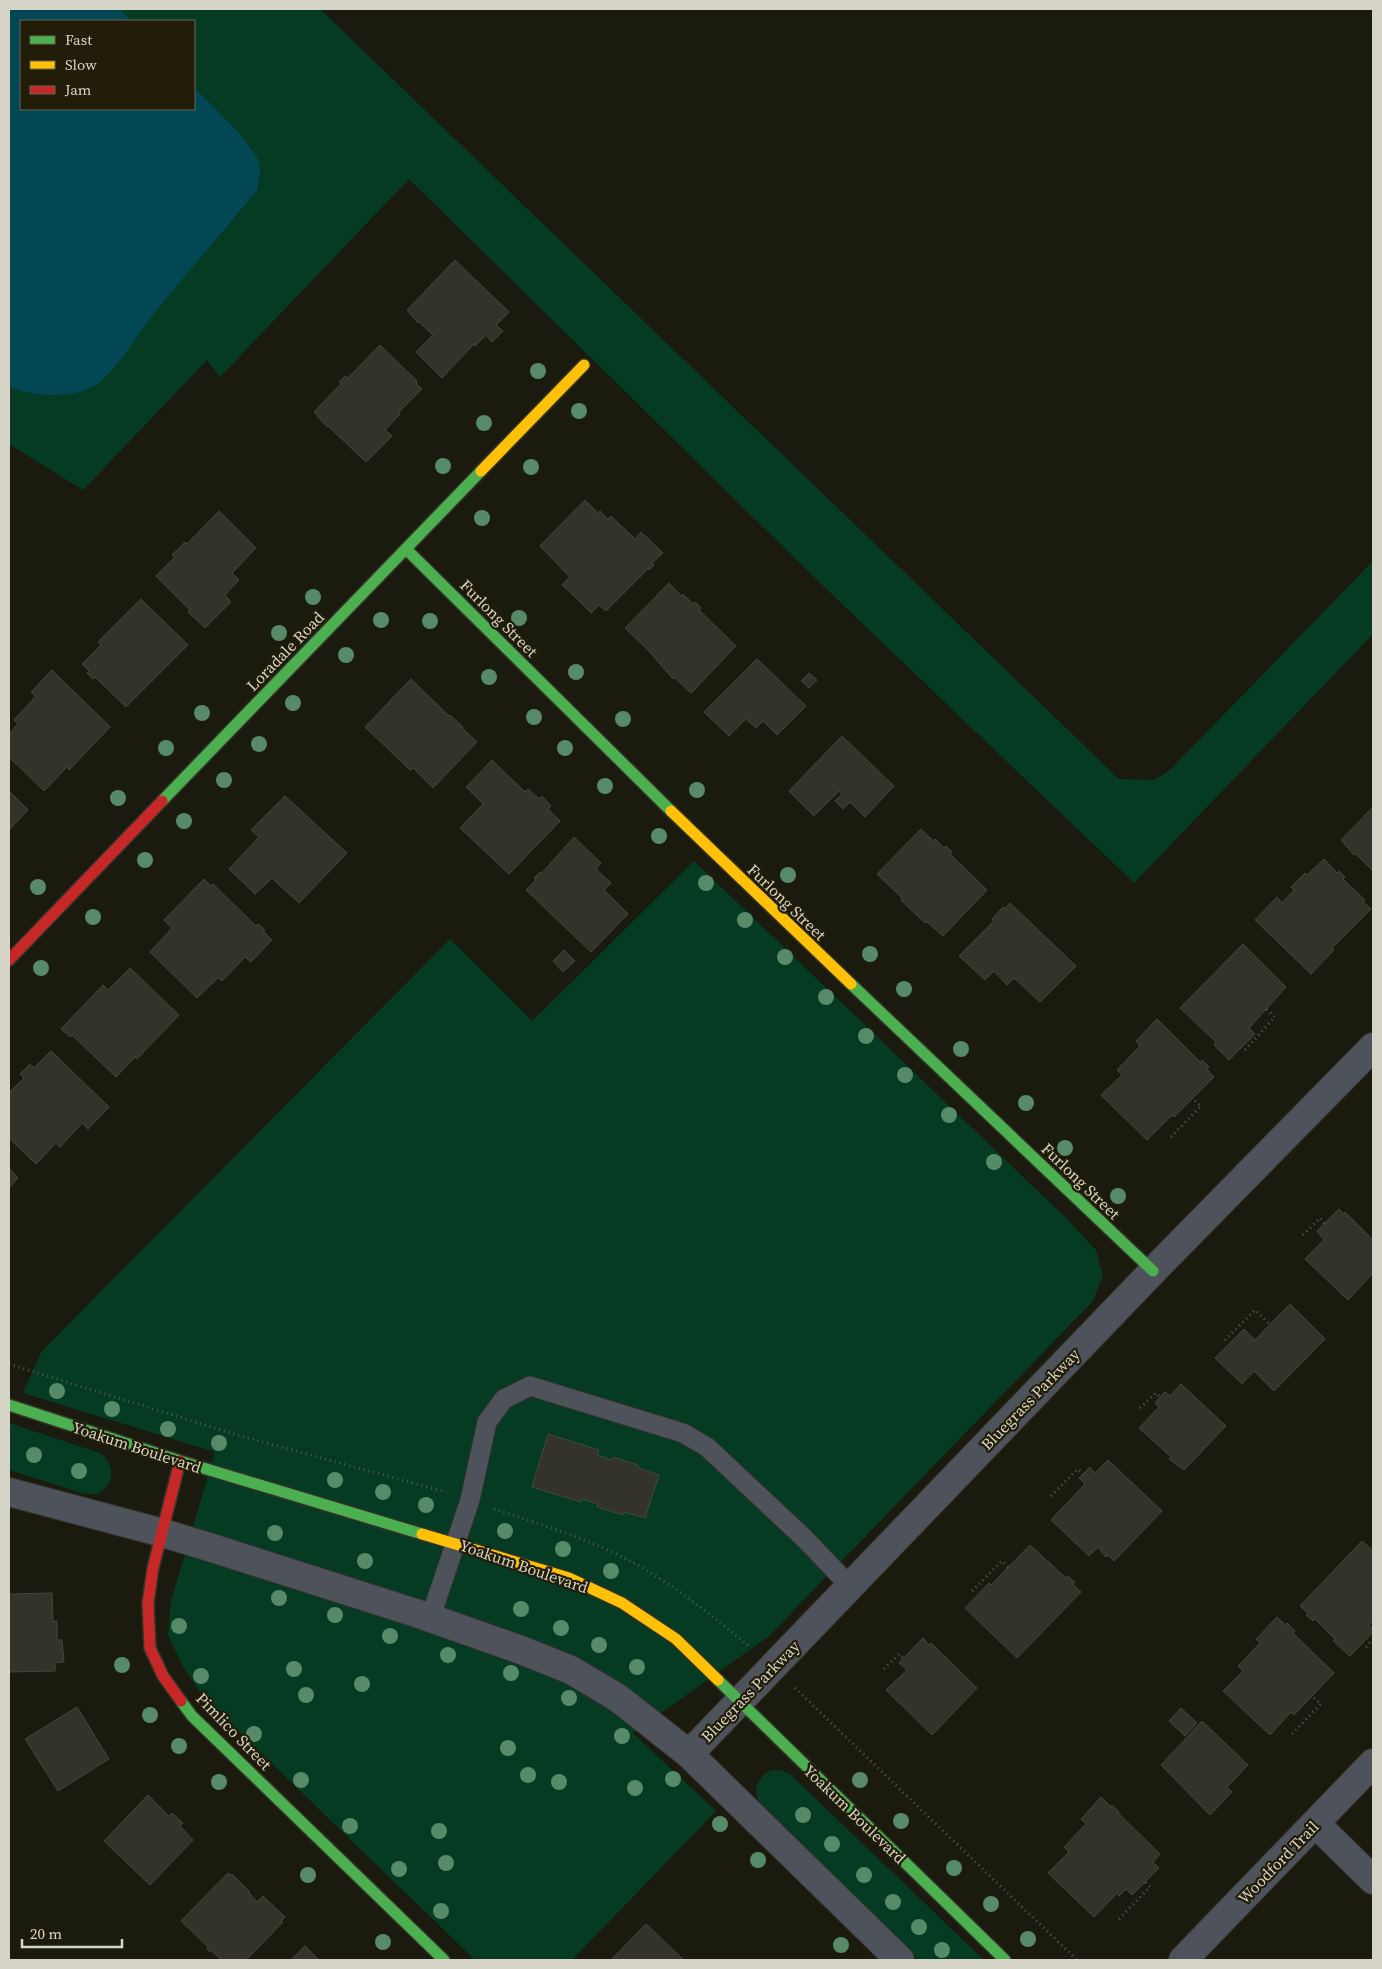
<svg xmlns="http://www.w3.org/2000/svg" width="1382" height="1969" viewBox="0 0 1382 1969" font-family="'Source Serif 4',serif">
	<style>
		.green { fill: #053b23 }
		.water { fill: #034755 }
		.building { fill: #34332a; stroke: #47463c }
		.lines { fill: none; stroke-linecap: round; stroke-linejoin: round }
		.lane-casing { stroke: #34332a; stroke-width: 21 }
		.street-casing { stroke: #34332a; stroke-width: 30 }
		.fast-casing { stroke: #34332a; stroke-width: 14 }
		.slow-casing { stroke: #34332a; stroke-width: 14 }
		.jam-casing { stroke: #34332a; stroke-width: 14 }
		.path { stroke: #565759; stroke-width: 3; stroke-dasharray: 1 4; stroke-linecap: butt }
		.lane { stroke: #4e525a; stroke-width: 19 }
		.street { stroke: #4e525a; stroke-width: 28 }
		.fast { stroke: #4caf50; stroke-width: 11 }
		.slow { stroke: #ffc107; stroke-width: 11 }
		.jam { stroke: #c62828; stroke-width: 11 }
		.tree { fill: #578a68 }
		.labels { text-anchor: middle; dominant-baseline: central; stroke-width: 4.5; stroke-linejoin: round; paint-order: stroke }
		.street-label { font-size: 16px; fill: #d6d4c7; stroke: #211d09 }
	</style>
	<rect width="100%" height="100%" fill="#1b1a0f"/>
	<g class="green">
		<path d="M 120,9 L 320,9 L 1119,779 L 1154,780 L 1170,770 L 1373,561 L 1373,634 L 1134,883 L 819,582 L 409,179 L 220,377 L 207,360 L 83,490 L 9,444 L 9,386 L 50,396 L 116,365 L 141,329 L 180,280 L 233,220 L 257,189 L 261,174 L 251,148 L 194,87 L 194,21 L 132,21 Z"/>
		<path d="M 694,861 L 1066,1218 L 1096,1250 L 1103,1275 L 1093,1301 L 768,1637 L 633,1733 L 716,1811 L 572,1960 L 475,1960 L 205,1699 L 183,1667 L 168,1635 L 171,1601 L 215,1452 L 23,1393 L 41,1352 L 450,939 L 532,1021 Z"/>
		<path d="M 9,1423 L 100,1453 C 112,1462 116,1476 105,1488 C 102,1491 99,1494 94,1494 C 91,1495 86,1493 82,1493 L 9,1470 Z"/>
		<path d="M 771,1770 L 780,1770 L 790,1774 L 984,1960 L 919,1960 L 763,1809 C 752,1793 754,1780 771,1770 Z"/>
	</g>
	<path class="water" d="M 9,9 L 120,9 L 132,21 L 21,21 L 21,109 L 194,109 L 194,87 C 210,104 253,143 259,163 C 262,173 259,180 257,190 C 223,233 186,273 152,316 C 134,338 120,367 97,384 C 75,400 32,397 9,386 Z"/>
	<g class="building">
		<path d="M 455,260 L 509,312 L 496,325 L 503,331 L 492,342 L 486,335 L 475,346 L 474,344 L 442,378 L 416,352 L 433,335 L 419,322 L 418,323 L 407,310 Z"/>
		<path d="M 380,345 L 417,381 L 416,383 L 422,389 L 399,412 L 400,414 L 385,430 L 392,436 L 366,462 L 328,426 L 327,427 L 314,412 L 341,384 L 339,382 L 345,376 L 348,378 Z"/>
		<path d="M 585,500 L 598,513 L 600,511 L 608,519 L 611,516 L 635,539 L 641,532 L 663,553 L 652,563 L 654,565 L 649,570 L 648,569 L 606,611 L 599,605 L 591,613 L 575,597 L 562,585 L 570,577 L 540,546 Z"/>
		<path d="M 219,511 L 256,548 L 232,573 L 239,580 L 225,595 L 231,602 L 205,628 L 188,612 L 190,610 L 156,576 L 175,557 L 172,555 L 185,542 L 187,544 Z"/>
		<path d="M 669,583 L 681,596 L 683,594 L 693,604 L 695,602 L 701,608 L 699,610 L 736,646 L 691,693 L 674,677 L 673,679 L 649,651 L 625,628 Z"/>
		<path d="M 141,599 L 188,645 L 126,707 L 95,677 L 93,679 L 87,673 L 89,671 L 82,664 L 101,645 L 98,642 Z"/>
		<path d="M 757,659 L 806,706 L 777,735 L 763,721 L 756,728 L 746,719 L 729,736 L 704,712 Z"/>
		<path d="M 52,670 L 110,727 L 69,770 L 67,767 L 44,791 L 9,757 L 9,734 L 18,724 L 14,720 L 36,696 L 31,692 Z"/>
		<path d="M 809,673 L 817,680 L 809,688 L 801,681 Z"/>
		<path d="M 411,679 L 449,716 L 450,715 L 463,727 L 462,728 L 477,742 L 433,788 L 413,768 L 410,770 L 365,727 Z"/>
		<path d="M 842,736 L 894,786 L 865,817 L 850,802 L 843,809 L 835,801 L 842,794 L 839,791 L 814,816 L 789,791 Z"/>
		<path d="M 492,760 L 525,792 L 528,789 L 539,799 L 542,796 L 551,806 L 548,809 L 560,821 L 509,874 L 460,828 L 483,804 L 466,787 Z"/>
		<path d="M 9,791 L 28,810 L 9,830 Z"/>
		<path d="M 285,796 L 347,853 L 299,903 L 272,878 L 255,894 L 229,869 L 259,837 L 251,830 Z"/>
		<path d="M 1373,807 L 1373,871 L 1356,854 L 1354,855 L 1341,840 Z"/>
		<path d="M 921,829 L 933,841 L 935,839 L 944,848 L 946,846 L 952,852 L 950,854 L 987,890 L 943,936 L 926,921 L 925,923 L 901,900 L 902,898 L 877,874 Z"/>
		<path d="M 574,837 L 601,863 L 596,869 L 611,883 L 604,890 L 628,914 L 591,952 L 526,890 L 536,880 L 534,878 L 540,872 L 541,874 Z"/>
		<path d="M 1324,859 L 1337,873 L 1339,871 L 1345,877 L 1343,879 L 1365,900 L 1363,902 L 1371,909 L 1332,948 L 1334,950 L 1311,974 L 1255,920 L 1277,897 L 1282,903 L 1294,890 L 1291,887 L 1305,873 L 1307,875 Z"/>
		<path d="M 204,879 L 211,886 L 213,884 L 256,926 L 258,924 L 265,930 L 263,931 L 272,940 L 251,962 L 245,957 L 222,981 L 218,978 L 197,998 L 150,952 L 172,928 L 164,920 Z"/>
		<path d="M 1010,903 L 1076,966 L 1040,1002 L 1014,978 L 1007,985 L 994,971 L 985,980 L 959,956 L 994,921 L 992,919 L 1003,907 L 1005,909 Z"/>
		<path d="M 1243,944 L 1286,987 L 1249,1028 L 1255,1034 L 1229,1060 L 1214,1045 L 1216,1042 L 1180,1008 Z"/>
		<path d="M 564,950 L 575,961 L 563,972 L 553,961 Z"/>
		<path d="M 130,968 L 179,1015 L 137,1059 L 135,1057 L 116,1077 L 72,1035 L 70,1037 L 61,1029 L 103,985 L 108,990 Z"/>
		<path d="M 1157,1019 L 1201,1063 L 1202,1060 L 1209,1067 L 1207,1069 L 1214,1077 L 1174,1117 L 1172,1115 L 1147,1140 L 1101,1095 L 1122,1075 L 1117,1070 L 1140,1046 L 1136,1041 Z"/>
		<path d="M 51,1051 L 109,1107 L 88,1129 L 82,1123 L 60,1147 L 56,1143 L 36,1164 L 9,1138 L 9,1097 L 12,1094 L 10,1092 L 24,1078 L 20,1074 L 30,1064 L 34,1068 Z"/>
		<path d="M 9,1168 L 18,1178 L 9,1188 Z"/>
		<path d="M 1339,1209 L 1344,1214 L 1345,1212 L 1373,1240 L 1373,1273 L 1348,1300 L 1305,1259 L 1324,1240 L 1317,1231 Z"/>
		<path d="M 1290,1304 L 1325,1339 L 1274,1391 L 1254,1371 L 1242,1384 L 1215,1358 L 1244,1329 L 1255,1340 Z"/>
		<path d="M 1181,1384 L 1226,1426 L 1184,1470 L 1169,1459 L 1171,1457 L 1139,1428 L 1159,1407 L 1155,1403 L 1160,1397 L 1165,1392 L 1170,1396 Z"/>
		<path d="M 548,1434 L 599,1450 L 597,1455 L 612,1460 L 613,1457 L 638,1465 L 638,1468 L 659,1475 L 645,1518 L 623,1512 L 623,1515 L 597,1507 L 598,1504 L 581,1499 L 581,1502 L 532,1487 Z"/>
		<path d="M 1108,1460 L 1162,1511 L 1114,1561 L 1108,1555 L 1106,1557 L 1098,1547 L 1089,1556 L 1051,1520 L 1085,1484 L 1079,1478 L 1090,1467 L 1095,1473 Z"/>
		<path d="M 1362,1541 L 1373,1551 L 1373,1620 L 1369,1625 L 1373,1629 L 1373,1632 L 1350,1656 L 1333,1641 L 1335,1639 L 1315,1619 L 1313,1621 L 1306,1615 L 1308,1613 L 1300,1606 Z"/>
		<path d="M 1030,1545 L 1066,1578 L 1068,1576 L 1075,1582 L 1073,1584 L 1081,1592 L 1017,1658 L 965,1608 L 989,1583 L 991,1585 Z"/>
		<path d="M 52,1593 L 53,1622 L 57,1621 L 57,1640 L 62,1640 L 64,1662 L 55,1663 L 55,1671 L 9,1672 L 9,1594 Z"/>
		<path d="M 1277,1617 L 1285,1625 L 1287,1623 L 1295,1631 L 1293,1633 L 1334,1673 L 1294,1715 L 1291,1712 L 1270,1735 L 1223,1691 L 1243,1671 L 1238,1666 L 1260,1643 L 1256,1639 Z"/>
		<path d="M 923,1638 L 929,1645 L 931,1643 L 977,1688 L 932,1735 L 886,1690 L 907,1670 L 899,1663 Z"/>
		<path d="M 77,1707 L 109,1759 L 58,1791 L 25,1739 Z"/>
		<path d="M 1181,1708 L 1197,1723 L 1185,1736 L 1169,1721 Z"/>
		<path d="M 1202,1721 L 1248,1765 L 1227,1787 L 1232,1792 L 1210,1815 L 1161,1765 Z"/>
		<path d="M 148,1795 L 169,1816 L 172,1813 L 183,1823 L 180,1826 L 193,1840 L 150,1885 L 104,1841 Z"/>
		<path d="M 1101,1797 L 1111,1807 L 1112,1805 L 1119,1812 L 1118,1813 L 1160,1854 L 1153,1862 L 1159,1868 L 1132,1895 L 1126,1889 L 1119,1896 L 1117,1893 L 1094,1917 L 1048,1873 L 1069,1852 L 1064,1847 L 1086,1824 L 1081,1819 Z"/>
		<path d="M 228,1873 L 231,1875 L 232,1874 L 250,1892 L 249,1893 L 257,1902 L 263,1896 L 285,1917 L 281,1921 L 283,1922 L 246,1960 L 221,1960 L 211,1950 L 210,1952 L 207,1949 L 208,1947 L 181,1921 Z"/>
		<path d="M 646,1924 L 684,1960 L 611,1960 Z"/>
		<path d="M 305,1946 L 319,1960 L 291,1960 Z"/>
	</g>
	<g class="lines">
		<defs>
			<path id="lane" d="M 430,1619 L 470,1500 L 487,1422 L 504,1399 L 530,1386 L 683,1433 L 707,1447 L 805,1539 L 850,1586"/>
			<g id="street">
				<path d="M 9,1492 L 163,1533 L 209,1547 L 419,1614 L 521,1650 L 571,1670 L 618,1698 L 689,1754 L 900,1960"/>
				<path d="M 689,1754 L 1153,1271 L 1373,1047"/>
				<path d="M 1316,1824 L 1373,1880"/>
				<path d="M 1183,1960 L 1373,1763"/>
			</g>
			<g id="fast">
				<path d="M 406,549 L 671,811"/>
				<path d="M 162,801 L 481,471"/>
				<path d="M 851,984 L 1153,1271"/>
				<path d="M 9,1405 L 180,1461 L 422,1534"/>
				<path d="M 718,1680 L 1005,1960"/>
				<path d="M 181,1701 L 192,1716 L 444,1960"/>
			</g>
			<g id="slow">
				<path d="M 481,471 L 584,365"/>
				<path d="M 671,811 L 851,984"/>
				<path d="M 422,1534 L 569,1578 L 622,1603 L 676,1639 L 718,1680"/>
			</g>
			<g id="jam">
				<path d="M 9,960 L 162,801"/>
				<path d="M 180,1461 L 153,1568 L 148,1603 L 150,1648 L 163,1676 L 181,1701"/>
			</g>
		</defs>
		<use href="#lane" class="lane-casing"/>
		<use href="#street" class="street-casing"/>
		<use href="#fast" class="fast-casing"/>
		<use href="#slow" class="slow-casing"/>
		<use href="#jam" class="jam-casing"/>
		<g class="path">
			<path d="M 1245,1050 L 1275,1017 L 1265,1008"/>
			<path d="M 1171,1137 L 1201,1106 L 1193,1099"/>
			<path d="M 1303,1235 L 1320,1218 L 1325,1224"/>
			<path d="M 1225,1340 L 1255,1310 L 1270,1325"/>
			<path d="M 9,1364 L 237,1435 L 446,1492"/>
			<path d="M 1140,1408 L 1156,1393 L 1160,1397"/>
			<path d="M 1051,1496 L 1078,1469 L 1084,1474"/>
			<path d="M 494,1509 C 546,1526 599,1542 646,1570 C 683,1592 716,1619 750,1647"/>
			<path d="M 972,1591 L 1002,1561 L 1008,1567"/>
			<path d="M 1366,1647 L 1373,1639"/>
			<path d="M 884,1669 L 899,1654 L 904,1659"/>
			<path d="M 795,1688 L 1077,1960"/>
			<path d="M 1292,1734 L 1321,1704 L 1312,1696"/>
			<path d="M 1119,1919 L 1150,1887 L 1145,1882"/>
		</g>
		<use href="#lane" class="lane"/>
		<use href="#street" class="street"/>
		<use href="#fast" class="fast"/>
		<use href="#slow" class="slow"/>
		<use href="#jam" class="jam"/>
	</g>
	<g class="tree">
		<circle cx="538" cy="371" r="8"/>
		<circle cx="579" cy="411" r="8"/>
		<circle cx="484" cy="423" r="8"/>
		<circle cx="443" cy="466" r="8"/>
		<circle cx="531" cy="467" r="8"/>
		<circle cx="482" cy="518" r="8"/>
		<circle cx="313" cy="597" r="8"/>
		<circle cx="519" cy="618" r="8"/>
		<circle cx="381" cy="620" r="8"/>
		<circle cx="430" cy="621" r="8"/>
		<circle cx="279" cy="633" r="8"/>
		<circle cx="346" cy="655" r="8"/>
		<circle cx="576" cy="672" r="8"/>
		<circle cx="489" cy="677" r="8"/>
		<circle cx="293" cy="703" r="8"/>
		<circle cx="202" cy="713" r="8"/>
		<circle cx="534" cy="717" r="8"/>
		<circle cx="623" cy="719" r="8"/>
		<circle cx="259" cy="744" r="8"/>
		<circle cx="166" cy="748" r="8"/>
		<circle cx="565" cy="748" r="8"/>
		<circle cx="224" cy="780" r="8"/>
		<circle cx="605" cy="786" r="8"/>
		<circle cx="697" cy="790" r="8"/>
		<circle cx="118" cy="798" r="8"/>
		<circle cx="184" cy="821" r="8"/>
		<circle cx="659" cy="836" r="8"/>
		<circle cx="145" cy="860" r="8"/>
		<circle cx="788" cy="875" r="8"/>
		<circle cx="706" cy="883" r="8"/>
		<circle cx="38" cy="887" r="8"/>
		<circle cx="93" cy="917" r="8"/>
		<circle cx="745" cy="920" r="8"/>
		<circle cx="870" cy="954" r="8"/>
		<circle cx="785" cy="957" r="8"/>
		<circle cx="41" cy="968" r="8"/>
		<circle cx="904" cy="989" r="8"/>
		<circle cx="826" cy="997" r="8"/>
		<circle cx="866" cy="1036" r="8"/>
		<circle cx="961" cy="1049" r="8"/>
		<circle cx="905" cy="1075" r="8"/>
		<circle cx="1026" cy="1103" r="8"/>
		<circle cx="949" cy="1115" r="8"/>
		<circle cx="1065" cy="1148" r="8"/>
		<circle cx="994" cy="1162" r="8"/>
		<circle cx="1118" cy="1196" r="8"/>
		<circle cx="57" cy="1391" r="8"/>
		<circle cx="112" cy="1409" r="8"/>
		<circle cx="168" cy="1429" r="8"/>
		<circle cx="219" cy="1443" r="8"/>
		<circle cx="34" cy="1455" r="8"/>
		<circle cx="79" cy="1471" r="8"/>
		<circle cx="335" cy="1480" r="8"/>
		<circle cx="383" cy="1492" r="8"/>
		<circle cx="426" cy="1505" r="8"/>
		<circle cx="505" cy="1531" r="8"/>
		<circle cx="275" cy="1533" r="8"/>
		<circle cx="563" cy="1549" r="8"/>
		<circle cx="365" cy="1561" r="8"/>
		<circle cx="611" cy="1571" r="8"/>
		<circle cx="279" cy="1598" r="8"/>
		<circle cx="521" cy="1609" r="8"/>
		<circle cx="335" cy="1615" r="8"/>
		<circle cx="179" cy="1626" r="8"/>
		<circle cx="561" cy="1628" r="8"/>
		<circle cx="390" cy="1636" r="8"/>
		<circle cx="599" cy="1645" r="8"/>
		<circle cx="448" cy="1655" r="8"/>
		<circle cx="122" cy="1665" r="8"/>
		<circle cx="637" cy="1667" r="8"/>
		<circle cx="294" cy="1669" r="8"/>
		<circle cx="511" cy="1673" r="8"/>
		<circle cx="201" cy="1676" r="8"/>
		<circle cx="362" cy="1684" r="8"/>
		<circle cx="306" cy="1695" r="8"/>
		<circle cx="569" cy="1698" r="8"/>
		<circle cx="150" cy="1715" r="8"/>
		<circle cx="254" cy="1734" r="8"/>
		<circle cx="622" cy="1736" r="8"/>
		<circle cx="179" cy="1746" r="8"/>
		<circle cx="508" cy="1748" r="8"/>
		<circle cx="528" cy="1775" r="8"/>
		<circle cx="673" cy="1779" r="8"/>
		<circle cx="301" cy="1780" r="8"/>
		<circle cx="860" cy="1780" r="8"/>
		<circle cx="219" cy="1782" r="8"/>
		<circle cx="559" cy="1782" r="8"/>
		<circle cx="635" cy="1788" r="8"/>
		<circle cx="803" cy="1815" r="8"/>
		<circle cx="901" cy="1821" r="8"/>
		<circle cx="720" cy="1824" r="8"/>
		<circle cx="350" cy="1826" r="8"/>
		<circle cx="439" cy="1831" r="8"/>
		<circle cx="832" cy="1844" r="8"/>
		<circle cx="758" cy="1860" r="8"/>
		<circle cx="446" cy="1863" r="8"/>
		<circle cx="954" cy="1868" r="8"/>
		<circle cx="399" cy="1869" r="8"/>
		<circle cx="308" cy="1875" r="8"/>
		<circle cx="864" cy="1875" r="8"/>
		<circle cx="893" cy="1902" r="8"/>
		<circle cx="991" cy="1904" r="8"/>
		<circle cx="441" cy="1911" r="8"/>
		<circle cx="919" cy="1927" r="8"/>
		<circle cx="1028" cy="1939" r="8"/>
		<circle cx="383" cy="1942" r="8"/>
		<circle cx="841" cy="1945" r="8"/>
		<circle cx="942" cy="1950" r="8"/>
	</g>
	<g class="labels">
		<g class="street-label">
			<text transform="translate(499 618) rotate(45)">Furlong Street</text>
			<text transform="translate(285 651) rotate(-46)">Loradale Road</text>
			<text transform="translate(787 902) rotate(44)">Furlong Street</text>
			<text transform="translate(1081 1181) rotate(44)">Furlong Street</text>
			<text transform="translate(1030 1399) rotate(-46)">Bluegrass Parkway</text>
			<text transform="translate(137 1447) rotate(18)">Yoakum Boulevard</text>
			<text transform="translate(524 1566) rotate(19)">Yoakum Boulevard</text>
			<text transform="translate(750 1691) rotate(-46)">Bluegrass Parkway</text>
			<text transform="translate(234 1731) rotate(46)">Pimlico Street</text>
			<text transform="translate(855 1814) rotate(44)">Yoakum Boulevard</text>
			<text transform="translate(1278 1862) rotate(-46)">Woodford Trail</text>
		</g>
	</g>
	<rect width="1382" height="1969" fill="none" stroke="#d6d4c7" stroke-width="20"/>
	<rect x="20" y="20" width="175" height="90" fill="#211d09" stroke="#696655"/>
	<rect x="30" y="36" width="25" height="8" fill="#4caf50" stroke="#696655"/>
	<text x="65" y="45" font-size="15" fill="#d6d4c7">Fast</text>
	<rect x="30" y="61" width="25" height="8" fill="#ffc107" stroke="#696655"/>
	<text x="65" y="70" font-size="15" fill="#d6d4c7">Slow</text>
	<rect x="30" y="86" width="25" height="8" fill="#c62828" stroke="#696655"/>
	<text x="65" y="95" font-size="15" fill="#d6d4c7">Jam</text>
	<path d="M22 1939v8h100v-8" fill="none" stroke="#d6d4c7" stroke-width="2.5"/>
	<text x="30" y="1939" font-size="15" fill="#d6d4c7" stroke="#211d09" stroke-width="4" paint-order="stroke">20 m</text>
</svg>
